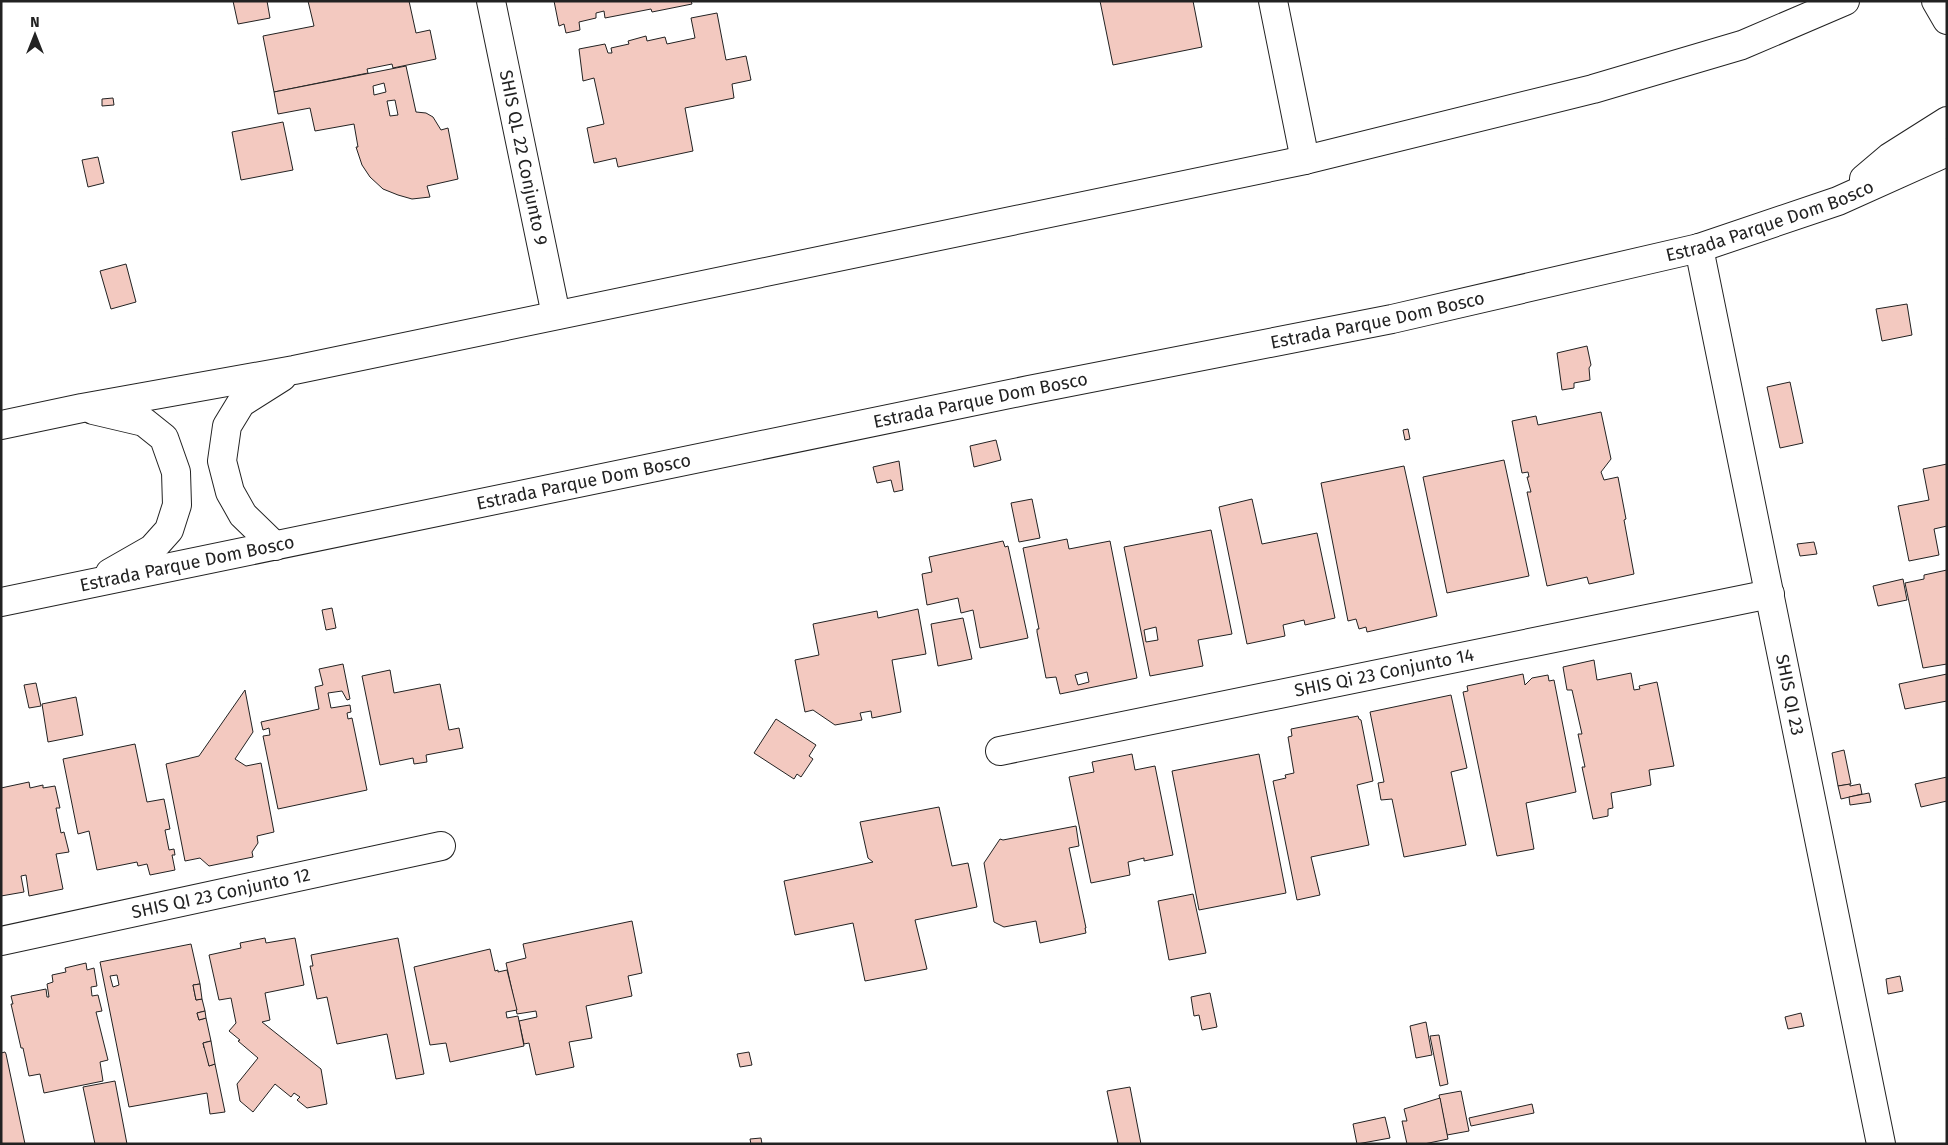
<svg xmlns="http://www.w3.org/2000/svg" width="1948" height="1145" viewBox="0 0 1948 1145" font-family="'Fira Sans',sans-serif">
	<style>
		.building { fill: #f3c9c0; stroke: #222; fill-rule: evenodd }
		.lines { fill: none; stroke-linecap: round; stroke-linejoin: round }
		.minor-casing { stroke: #222; stroke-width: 30 }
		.tertiary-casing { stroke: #222; stroke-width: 30 }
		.primary-casing { stroke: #222; stroke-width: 30 }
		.minor { stroke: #fff; stroke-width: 28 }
		.tertiary { stroke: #fff; stroke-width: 28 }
		.primary { stroke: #fff; stroke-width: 28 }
		.labels { text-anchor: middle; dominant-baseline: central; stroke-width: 4; stroke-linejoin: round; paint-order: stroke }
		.street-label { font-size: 18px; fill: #222; stroke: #fff }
	</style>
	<rect width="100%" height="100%" fill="#fff"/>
	<g class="building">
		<path d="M 233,1 L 267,1 L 270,18 L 238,24 Z"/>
		<path d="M 308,1 L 409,1 L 416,33 L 430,30 L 436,59 L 393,68 L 392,64 L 367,69 L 368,73 L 274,92 L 263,36 L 314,26 Z"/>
		<path d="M 554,1 L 691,1 L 692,4 L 652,12 L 651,9 L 605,18 L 604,11 L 596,13 L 596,18 L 579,22 L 580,30 L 566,33 L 564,24 L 559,26 Z"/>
		<path d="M 1100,1 L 1193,1 L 1202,47 L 1113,65 Z"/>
		<path d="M 717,13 L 726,60 L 746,56 L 751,80 L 732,84 L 734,98 L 685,108 L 693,151 L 618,167 L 616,158 L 594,163 L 587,128 L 604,124 L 594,78 L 583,81 L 579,49 L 605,44 L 608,53 L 612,53 L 611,48 L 629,44 L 628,41 L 646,36 L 647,41 L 665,37 L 667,44 L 695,38 L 691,18 Z"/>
		<path d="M 406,66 L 416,112 L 426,113 L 433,117 L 441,130 L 448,128 L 458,179 L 427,186 L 430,197 L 412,199 L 398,195 L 383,189 L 370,177 L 362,165 L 356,147 L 358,147 L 354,124 L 315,131 L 310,108 L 278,114 L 274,92 ZM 384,83 L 386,92 L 374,95 L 373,86 ZM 395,100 L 398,115 L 390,116 L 387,101 Z"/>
		<path d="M 113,98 L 114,105 L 102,106 L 102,99 Z"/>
		<path d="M 283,122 L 293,170 L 241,180 L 232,132 Z"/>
		<path d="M 98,157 L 104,183 L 88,187 L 82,160 Z"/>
		<path d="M 126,264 L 136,302 L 111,309 L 100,271 Z"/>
		<path d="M 1907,304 L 1912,335 L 1882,341 L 1876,309 Z"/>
		<path d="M 1587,346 L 1591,365 L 1589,368 L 1590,380 L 1574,383 L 1574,388 L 1562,390 L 1557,353 Z"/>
		<path d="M 1790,382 L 1803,443 L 1780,448 L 1767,387 Z"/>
		<path d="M 1601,412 L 1611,459 L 1601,472 L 1604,480 L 1618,477 L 1626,519 L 1624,520 L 1634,574 L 1589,584 L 1587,577 L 1547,586 L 1527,492 L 1531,492 L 1527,477 L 1529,477 L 1528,472 L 1522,473 L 1512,421 L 1536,416 L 1538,425 Z"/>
		<path d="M 1408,429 L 1410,439 L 1405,440 L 1403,430 Z"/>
		<path d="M 996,440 L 1001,460 L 974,467 L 970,446 Z"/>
		<path d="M 1504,460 L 1529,576 L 1447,593 L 1423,477 Z"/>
		<path d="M 899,461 L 903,490 L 894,492 L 891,480 L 877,483 L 873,467 Z"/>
		<path d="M 1947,464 L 1947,526 L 1934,529 L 1939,555 L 1909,561 L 1898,506 L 1929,500 L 1923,469 Z"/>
		<path d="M 1404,466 L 1437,616 L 1367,632 L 1366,627 L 1359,629 L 1356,619 L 1348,621 L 1321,483 Z"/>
		<path d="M 1032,499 L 1040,538 L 1019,542 L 1011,503 Z"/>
		<path d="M 1252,499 L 1262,544 L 1317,533 L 1335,618 L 1305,625 L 1304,620 L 1283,625 L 1285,636 L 1247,644 L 1219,507 Z"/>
		<path d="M 1211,530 L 1232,634 L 1198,640 L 1203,666 L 1150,676 L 1124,547 ZM 1156,627 L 1158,640 L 1146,642 L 1144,630 Z"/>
		<path d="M 1067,539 L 1069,549 L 1110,541 L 1137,678 L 1060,694 L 1056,677 L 1046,678 L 1037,632 L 1037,629 L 1039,629 L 1023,548 ZM 1087,672 L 1089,682 L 1078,685 L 1075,675 Z"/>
		<path d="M 1003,541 L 1005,547 L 1008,546 L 1028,638 L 980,648 L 973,610 L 961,613 L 958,598 L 927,605 L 922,574 L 932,572 L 929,557 Z"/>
		<path d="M 1814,542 L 1817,554 L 1800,556 L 1797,544 Z"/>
		<path d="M 1947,570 L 1947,664 L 1923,668 L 1905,583 L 1924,579 L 1924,575 Z"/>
		<path d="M 1903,579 L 1907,600 L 1878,606 L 1873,586 Z"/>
		<path d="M 332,608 L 336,628 L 326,630 L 322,610 Z"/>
		<path d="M 918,609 L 926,654 L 892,660 L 901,712 L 872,718 L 871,711 L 860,713 L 862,720 L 835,725 L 813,710 L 805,712 L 795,660 L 819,655 L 813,624 L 877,611 L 878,618 Z"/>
		<path d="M 963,618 L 972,659 L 938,666 L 931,624 Z"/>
		<path d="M 1594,660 L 1597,680 L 1631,673 L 1634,690 L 1640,689 L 1639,686 L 1657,682 L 1674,766 L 1649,770 L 1651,785 L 1611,793 L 1613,808 L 1608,809 L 1608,816 L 1593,819 L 1582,767 L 1585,767 L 1578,734 L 1582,734 L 1572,690 L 1567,690 L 1563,667 Z"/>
		<path d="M 343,664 L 350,699 L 347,700 L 342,691 L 328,693 L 331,708 L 350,705 L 351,712 L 347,713 L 348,719 L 352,718 L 367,790 L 278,809 L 263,736 L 270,735 L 269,728 L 263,730 L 261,722 L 319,709 L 315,687 L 323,685 L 319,669 Z"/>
		<path d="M 390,670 L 394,693 L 440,684 L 449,730 L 459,728 L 463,748 L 426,755 L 427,762 L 414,764 L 413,758 L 380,765 L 362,676 Z"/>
		<path d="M 1523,674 L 1525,685 L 1532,678 L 1548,675 L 1549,681 L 1554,680 L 1576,792 L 1526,803 L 1534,849 L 1497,856 L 1463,692 L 1468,691 L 1467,686 Z"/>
		<path d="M 1947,674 L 1947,701 L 1905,709 L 1899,684 Z"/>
		<path d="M 36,683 L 41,706 L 29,708 L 24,685 Z"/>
		<path d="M 245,690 L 253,732 L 235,759 L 246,766 L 261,763 L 274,832 L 257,836 L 258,843 L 252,852 L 253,857 L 209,866 L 200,858 L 185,861 L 166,764 L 199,756 Z"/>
		<path d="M 1451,695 L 1467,768 L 1451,772 L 1466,845 L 1404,857 L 1392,799 L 1381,800 L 1378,783 L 1384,782 L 1370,712 Z"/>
		<path d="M 76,697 L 83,735 L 48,742 L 42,704 Z"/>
		<path d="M 1358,716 L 1359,719 L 1361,720 L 1373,781 L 1357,785 L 1369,845 L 1311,857 L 1320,895 L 1297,900 L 1273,781 L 1286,778 L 1285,775 L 1294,773 L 1288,737 L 1292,736 L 1291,729 Z"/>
		<path d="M 776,719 L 816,745 L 809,756 L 813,759 L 801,777 L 797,774 L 794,779 L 754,753 Z"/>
		<path d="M 135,744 L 147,802 L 164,799 L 170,829 L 165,830 L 169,850 L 174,849 L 175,855 L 172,855 L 175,870 L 150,875 L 147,864 L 138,866 L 137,862 L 97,870 L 89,831 L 78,834 L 63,759 Z"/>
		<path d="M 1844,750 L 1851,784 L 1838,786 L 1832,753 Z"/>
		<path d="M 1132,754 L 1135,770 L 1155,766 L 1173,855 L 1144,861 L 1144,858 L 1128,862 L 1130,875 L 1091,883 L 1069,777 L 1094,772 L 1092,762 Z"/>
		<path d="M 1259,754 L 1286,893 L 1199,910 L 1172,771 Z"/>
		<path d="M 1947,777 L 1947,801 L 1921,807 L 1915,784 Z"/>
		<path d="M 29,782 L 30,788 L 43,785 L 43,788 L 55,786 L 60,808 L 56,808 L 61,833 L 64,832 L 69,852 L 56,854 L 63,889 L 29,896 L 26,875 L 21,876 L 24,892 L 1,896 L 1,788 Z"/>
		<path d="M 1850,784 L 1850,786 L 1860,784 L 1862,794 L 1841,799 L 1838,786 Z"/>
		<path d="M 1869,793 L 1871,802 L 1850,805 L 1849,797 Z"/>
		<path d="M 939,807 L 952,866 L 968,863 L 977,907 L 915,920 L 927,969 L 865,981 L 853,923 L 795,935 L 784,881 L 873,862 L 868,858 L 860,822 Z"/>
		<path d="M 1076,826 L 1079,846 L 1069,848 L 1086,928 L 1085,928 L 1086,933 L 1040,943 L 1036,921 L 1004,927 L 994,922 L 984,863 L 1000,839 L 1003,840 Z"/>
		<path d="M 1193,894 L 1206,953 L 1169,960 L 1158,901 Z"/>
		<path d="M 632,921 L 642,973 L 628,976 L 632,996 L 586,1006 L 592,1038 L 569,1042 L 574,1067 L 536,1075 L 529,1043 L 524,1044 L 519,1021 L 537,1017 L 536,1011 L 517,1014 L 506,963 L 526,958 L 523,944 Z"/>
		<path d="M 265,938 L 266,943 L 295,938 L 304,985 L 265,993 L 270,1020 L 262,1022 L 321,1069 L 327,1104 L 307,1108 L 297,1100 L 300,1097 L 294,1093 L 291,1097 L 275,1084 L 253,1112 L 240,1101 L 237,1084 L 258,1058 L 238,1041 L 240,1040 L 229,1031 L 236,1023 L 231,998 L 219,1000 L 209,955 L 241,948 L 240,943 Z"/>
		<path d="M 398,938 L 424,1074 L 396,1079 L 387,1034 L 337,1044 L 327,997 L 317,999 L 310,966 L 313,966 L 311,955 Z"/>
		<path d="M 191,944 L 200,984 L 193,985 L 196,1000 L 202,999 L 205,1011 L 197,1013 L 199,1020 L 206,1018 L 211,1041 L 203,1043 L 204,1048 L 206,1048 L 209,1066 L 215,1064 L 225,1112 L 210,1114 L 207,1093 L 129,1107 L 100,962 ZM 117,975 L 119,985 L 113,987 L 110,976 Z"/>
		<path d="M 490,949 L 495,971 L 498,970 L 498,972 L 507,970 L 517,1010 L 506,1012 L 507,1018 L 518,1016 L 524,1046 L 450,1062 L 446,1043 L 430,1045 L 414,967 Z"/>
		<path d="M 86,963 L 87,970 L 94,968 L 97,986 L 91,987 L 92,996 L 98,995 L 102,1011 L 96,1012 L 108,1060 L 100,1062 L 103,1081 L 44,1093 L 40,1074 L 29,1076 L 23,1048 L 21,1048 L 11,1004 L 13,1004 L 11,996 L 46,989 L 47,997 L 49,997 L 47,984 L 53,982 L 52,975 L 66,972 L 65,968 Z"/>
		<path d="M 1900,976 L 1903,991 L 1888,994 L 1886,979 Z"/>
		<path d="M 200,984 L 202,999 L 196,1000 L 193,985 Z"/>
		<path d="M 1210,993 L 1217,1027 L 1202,1030 L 1199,1015 L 1194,1016 L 1191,997 Z"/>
		<path d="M 205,1011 L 206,1018 L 199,1020 L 197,1013 Z"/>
		<path d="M 1801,1013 L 1804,1026 L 1788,1029 L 1785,1017 Z"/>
		<path d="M 1426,1022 L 1432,1055 L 1416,1058 L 1410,1026 Z"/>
		<path d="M 1439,1035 L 1448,1084 L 1440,1086 L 1430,1036 Z"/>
		<path d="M 211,1041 L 215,1064 L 209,1066 L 203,1043 Z"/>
		<path d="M 5,1052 L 6,1054 L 25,1144 L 1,1144 L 1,1053 Z"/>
		<path d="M 749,1052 L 752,1065 L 740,1067 L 737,1054 Z"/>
		<path d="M 115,1081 L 127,1144 L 95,1144 L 83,1087 Z"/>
		<path d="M 1130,1087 L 1141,1144 L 1114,1144 L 1118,1143 L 1107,1091 Z"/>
		<path d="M 1461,1091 L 1469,1131 L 1447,1135 L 1439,1095 Z"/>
		<path d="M 1440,1098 L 1448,1139 L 1424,1144 L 1407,1144 L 1402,1121 L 1407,1121 L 1404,1109 Z"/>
		<path d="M 1532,1104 L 1534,1113 L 1471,1126 L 1469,1118 Z"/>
		<path d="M 1385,1117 L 1390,1138 L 1357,1144 L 1353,1124 Z"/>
		<path d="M 761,1138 L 762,1144 L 751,1144 L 750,1139 Z"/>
	</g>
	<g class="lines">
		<defs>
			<g id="minor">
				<path id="s1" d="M 491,1 L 556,315"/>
				<path d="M 1273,1 L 1305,160"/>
				<path id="s2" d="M 1000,751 L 1770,594"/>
				<path id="s3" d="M 1,941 L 441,846"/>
			</g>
			<g id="tertiary">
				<path id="s4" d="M 1699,248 L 1881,1144"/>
			</g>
			<g id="primary">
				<path d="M 1936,1 L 1947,20"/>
				<path d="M 1864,179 L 1890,157 L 1947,121"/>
				<path d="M 93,410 L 144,422 L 164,438 L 176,472 L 177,505 L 169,530 L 152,549 L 110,573"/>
				<path d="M 1,425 L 82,408 L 294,370 L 1305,160 L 1593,89 L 1742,45 L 1845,1"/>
				<path d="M 275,546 L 243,515 L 230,492 L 222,461 L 227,426 L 241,403 L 282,377"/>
				<path id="s5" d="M 1,602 L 1029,390 L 1392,319 L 1699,248 L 1838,201 L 1947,152"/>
			</g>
		</defs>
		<use href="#minor" class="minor-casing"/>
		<use href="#tertiary" class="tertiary-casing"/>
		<use href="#primary" class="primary-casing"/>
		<use href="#minor" class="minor"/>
		<use href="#tertiary" class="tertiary"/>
		<use href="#primary" class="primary"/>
	</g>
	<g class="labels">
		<g class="street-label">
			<text stroke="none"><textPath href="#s1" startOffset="160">SHIS QL 22 Conjunto 9</textPath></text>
			<text stroke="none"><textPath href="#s5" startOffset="1810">Estrada Parque Dom Bosco</textPath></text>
			<text stroke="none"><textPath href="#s5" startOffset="1405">Estrada Parque Dom Bosco</textPath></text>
			<text stroke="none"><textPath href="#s5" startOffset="1000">Estrada Parque Dom Bosco</textPath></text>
			<text stroke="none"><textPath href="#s5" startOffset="595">Estrada Parque Dom Bosco</textPath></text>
			<text stroke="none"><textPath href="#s5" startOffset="190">Estrada Parque Dom Bosco</textPath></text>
			<text stroke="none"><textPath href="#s2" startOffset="392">SHIS Qi 23 Conjunto 14</textPath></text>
			<text stroke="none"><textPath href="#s4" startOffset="456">SHIS QI 23</textPath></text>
			<text stroke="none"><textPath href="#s3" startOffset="225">SHIS QI 23 Conjunto 12</textPath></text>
		</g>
	</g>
	<rect width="1948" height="1145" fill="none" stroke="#222222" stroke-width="5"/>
	<g transform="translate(35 35)" stroke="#ffffff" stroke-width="4" paint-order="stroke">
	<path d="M0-4L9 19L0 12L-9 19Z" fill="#222222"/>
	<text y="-8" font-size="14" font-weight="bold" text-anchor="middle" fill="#222222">N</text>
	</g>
</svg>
